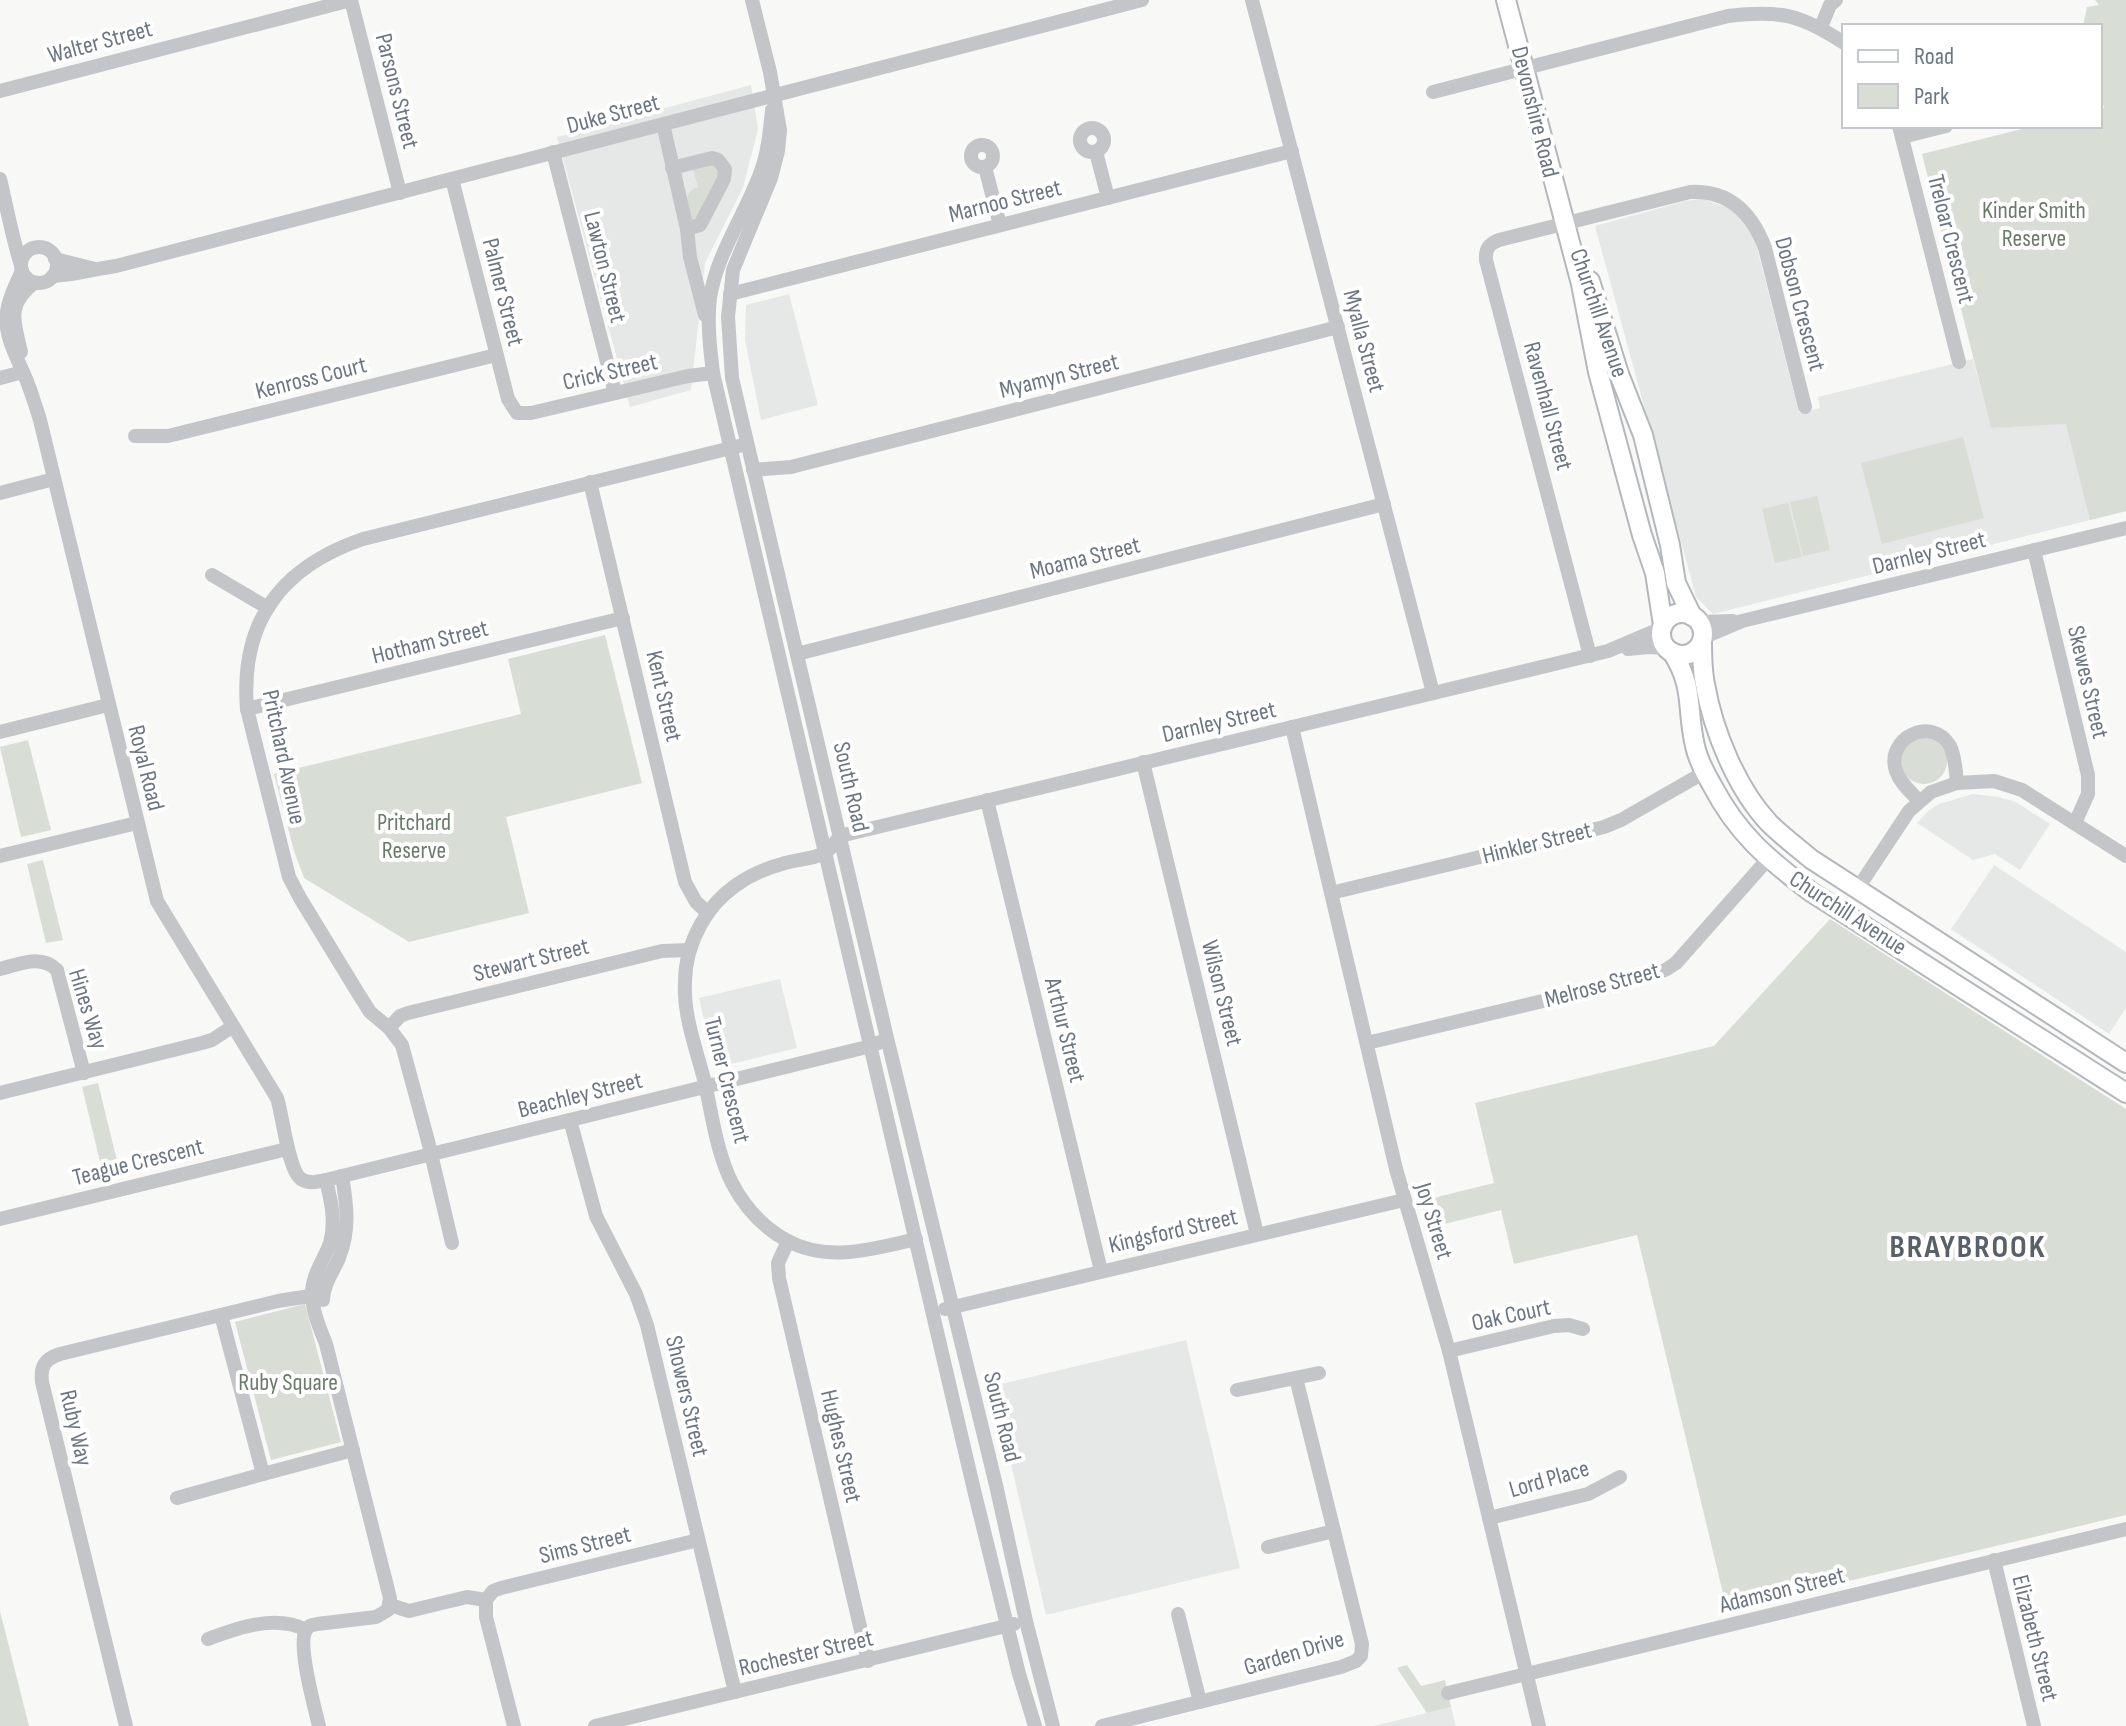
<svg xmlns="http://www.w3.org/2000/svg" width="2126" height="1726" viewBox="0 0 2126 1726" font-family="'Sofia Sans Condensed',sans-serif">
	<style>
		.built { fill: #e6e7e7 }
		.green { fill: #d8ddd6 }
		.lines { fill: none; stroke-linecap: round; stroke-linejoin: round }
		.major-casing { stroke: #b4b7bb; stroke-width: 22 }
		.minor { stroke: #c3c5c9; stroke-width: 14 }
		.major { stroke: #fff; stroke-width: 18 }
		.labels { text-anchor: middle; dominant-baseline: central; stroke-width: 8; stroke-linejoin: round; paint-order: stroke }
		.street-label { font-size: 24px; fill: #6c7683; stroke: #fff }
		.park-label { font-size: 24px; fill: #6b7b6a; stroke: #fff }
		.district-label { font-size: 32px; font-weight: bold; letter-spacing: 2px; fill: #58606a; stroke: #fff }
	</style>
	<rect width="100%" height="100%" fill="#f8f8f7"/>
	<g class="built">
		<path d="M 751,85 L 758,129 L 743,188 L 705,263 L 691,390 L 630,407 L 557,137 Z"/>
		<path d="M 1703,199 L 1731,209 L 1746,223 L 1754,236 L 1799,413 L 1820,408 L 1818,397 L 1973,359 L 1991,428 L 2126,419 L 2126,511 L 1713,614 L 1696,597 L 1595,226 L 1685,201 Z"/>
		<path d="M 789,294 L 818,405 L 761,420 L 745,340 L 746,305 Z"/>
		<path d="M 1973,794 L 1999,797 L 2016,802 L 2050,824 L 2020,870 L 1995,854 L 1973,860 L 1917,823 L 1928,811 L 1939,804 Z"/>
		<path d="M 1994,865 L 2126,952 L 2126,1008 L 2109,1034 L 1951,929 Z"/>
		<path d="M 780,979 L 797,1048 L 715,1068 L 699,998 Z"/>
		<path d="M 1186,1340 L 1240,1568 L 1046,1615 L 993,1386 Z"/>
		<path d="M 1451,1707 L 1456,1726 L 1374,1726 Z"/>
	</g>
	<g class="green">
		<path d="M 2095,0 L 2126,0 L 2126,511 L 2090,520 L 2066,424 L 1991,428 L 1922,154 L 2034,126 L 2100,126 L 2100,110 L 2104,108 L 2100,90 L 2100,26 L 2083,26 L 2087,7 L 2099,5 Z"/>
		<path d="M 710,162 L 721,170 L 698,220 L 691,222 L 687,198 L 690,191 L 698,187 L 692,166 Z"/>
		<path d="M 1963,437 L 1984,518 L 1882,544 L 1861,463 Z"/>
		<path d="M 1817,496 L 1830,550 L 1803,556 L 1790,502 Z"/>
		<path d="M 1788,503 L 1802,557 L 1775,563 L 1762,509 Z"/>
		<path d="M 605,635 L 642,783 L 506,817 L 529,913 L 409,942 L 304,878 L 294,851 L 274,774 L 521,714 L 508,659 Z"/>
		<circle cx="1924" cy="761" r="23"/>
		<path d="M 28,740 L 51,830 L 21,837 L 0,747 Z"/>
		<path d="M 43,860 L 63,940 L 46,943 L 27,864 Z"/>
		<path d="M 1830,919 L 2126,1109 L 2126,1515 L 1727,1610 L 1637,1235 L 1514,1264 L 1501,1210 L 1428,1228 L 1421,1201 L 1494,1183 L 1475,1103 L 1714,1046 Z"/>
		<path d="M 98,1083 L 120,1173 L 104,1178 L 82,1087 Z"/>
		<path d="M 305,1304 L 341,1442 L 271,1460 L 235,1322 Z"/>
		<path d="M 0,1611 L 29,1726 L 0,1726 Z"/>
		<path d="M 1407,1665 L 1421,1686 L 1445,1680 L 1451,1707 L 1427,1713 L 1397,1668 Z"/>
	</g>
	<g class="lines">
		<defs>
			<g id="major">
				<path d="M 1506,0 L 1581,284 L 1598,372 L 1642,535 L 1655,573 L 1663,625"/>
				<path d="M 1590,281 L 1619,374 L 1643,435 L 1670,545 L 1676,583 L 1692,616"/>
				<circle cx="1682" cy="634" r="21"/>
				<path d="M 1702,641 C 1702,656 1702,670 1705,684 C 1713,731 1737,789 1769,823 C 1782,836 1797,847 1811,859 L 2126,1063"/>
				<path d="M 1672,652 C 1695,688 1686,708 1695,746 C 1698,760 1705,773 1712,785 C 1738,835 1768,859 1811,892 L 2126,1093"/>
			</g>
		</defs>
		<use href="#major" class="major-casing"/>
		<g class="minor">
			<path d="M 351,0 L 400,193"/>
			<path d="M 752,0 L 770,72 L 780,130 L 778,151 L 771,178 L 733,270 L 728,317 L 732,378 L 887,1038 L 996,1485 L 1026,1621 L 1053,1726"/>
			<path d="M 1252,0 L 1433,693"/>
			<path d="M 1821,27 L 1830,5 L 1836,0"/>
			<path d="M 0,91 L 351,0"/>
			<path d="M 1433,92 L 1728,16 C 1780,10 1800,14 1844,43"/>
			<path d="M 772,110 C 770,130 768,152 761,171 C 746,214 717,252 710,298 C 707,323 710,348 713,373 L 974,1490 L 1019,1674 L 1035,1726"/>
			<path d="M 663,124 L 687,229 L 690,257 L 705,315"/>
			<path d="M 1899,126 L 1959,362"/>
			<circle cx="1092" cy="140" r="12"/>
			<path d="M 1902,137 L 1946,126"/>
			<circle cx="982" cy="156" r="11"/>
			<path d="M 553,152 L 615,393"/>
			<path d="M 1096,152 L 1108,198"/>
			<path d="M 985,167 L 1000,225"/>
			<path d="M 672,168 L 712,158 L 718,160 L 725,169 L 724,179 L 700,225 L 687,229"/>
			<path d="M 0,179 C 7,208 12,237 21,265"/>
			<path d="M 452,179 L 508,399 L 517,413 L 531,413 L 688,376 L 713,373"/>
			<circle cx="39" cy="265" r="18"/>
			<path d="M 55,259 L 95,269"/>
			<path d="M 22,271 C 0,316 2,327 23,372 C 30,387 35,404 40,420 L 157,901 L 277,1098 C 283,1116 288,1170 301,1179 C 309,1184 317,1182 326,1180 L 871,1046 L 880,1042"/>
			<path d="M 53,276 C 75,275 94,269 116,266 L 1142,0"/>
			<path d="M 730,294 L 1292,151"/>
			<path d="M 21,352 C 14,321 6,305 34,283"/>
			<path d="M 0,378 L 23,372"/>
			<path d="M 135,436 L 168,436 L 496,355"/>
			<path d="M 753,470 L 791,467 L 1338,327"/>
			<path d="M 590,482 L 685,882 L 696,902 L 708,913"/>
			<path d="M 0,493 L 54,479"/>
			<path d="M 2034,550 L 2088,775 L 2088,794 L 2075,823"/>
			<path d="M 212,575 L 268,608"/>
			<path d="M 1699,622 L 1733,621"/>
			<path d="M 1702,638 L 1742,621 L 2126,528"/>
			<path d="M 1628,649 L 1648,647 L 1668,648"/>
			<path d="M 797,654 L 1384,504"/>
			<path d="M 1590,656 L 1486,260 C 1485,249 1489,244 1499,240 L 1690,192 C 1729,190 1752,213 1765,248 L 1805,407"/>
			<path d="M 247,709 L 623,618"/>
			<path d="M 1292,727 L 1396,1169 L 1449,1351 L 1539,1726"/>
			<path d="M 0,732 L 108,705"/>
			<path d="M 1143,762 L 1257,1234"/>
			<path d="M 987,800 L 1101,1271"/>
			<path d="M 1919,801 C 1911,792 1900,783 1896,771 C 1885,738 1932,715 1950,746 C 1955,756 1956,771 1957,783"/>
			<path d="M 0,856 L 137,823"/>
			<path d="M 1858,888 L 1909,811 L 1931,792 L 1957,783 L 1994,781 L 2022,790 L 2126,856"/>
			<path d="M 1331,893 L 1604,827 L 1621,820 L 1705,772"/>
			<path d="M 0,969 C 20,964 41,954 57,970 L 84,1073"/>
			<path d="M 389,1028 L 400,1016 L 408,1013 L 662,951 L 689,950"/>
			<path d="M 1367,1043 L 1656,974 L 1667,969 L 1676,963 L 1768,859"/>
			<path d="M 0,1093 L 202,1043 L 212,1040 L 232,1027"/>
			<path d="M 570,1120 L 596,1216 L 636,1294 L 647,1325 L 735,1692"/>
			<path d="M 0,1219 L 287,1149"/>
			<path d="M 916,1239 C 874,1249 827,1263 786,1240 C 763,1227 744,1206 732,1183 C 717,1153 712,1116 705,1083 C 697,1051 683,1016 685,982 C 685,961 691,942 701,924 C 718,893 748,873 782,864 C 795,860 811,859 823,854 C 830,851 835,842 840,836 L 1608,651 L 1662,628"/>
			<path d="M 788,1241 L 778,1263 L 779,1278 L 868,1661"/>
			<path d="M 452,1243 L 428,1141 L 402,1045 L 389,1028 L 370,1012 L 358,993 L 300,898 L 289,877 L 247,709 C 240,622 281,567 363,539 L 739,446"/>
			<path d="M 323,1300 C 323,1285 333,1272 339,1258 C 350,1230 347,1206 342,1176"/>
			<path d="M 945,1309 L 1404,1200"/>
			<path d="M 221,1315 L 263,1474 L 353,1450"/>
			<path d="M 1449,1351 L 1554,1326 L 1569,1325 L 1583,1329"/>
			<path d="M 1237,1390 L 1319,1373"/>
			<path d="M 177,1498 L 263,1474"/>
			<path d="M 1489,1518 L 1588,1494 L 1620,1477"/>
			<path d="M 1268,1547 L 1334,1531"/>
			<path d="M 1994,1560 L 2034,1726"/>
			<path d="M 486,1600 L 493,1591 L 501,1588 L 698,1540"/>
			<path d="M 486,1600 L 486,1617 L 514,1726"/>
			<path d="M 390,1605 L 409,1611 L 467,1597 L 486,1600"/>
			<path d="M 1178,1614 L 1200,1702"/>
			<path d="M 208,1639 C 237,1628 276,1614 306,1630"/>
			<path d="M 1448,1693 L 2126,1529"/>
			<path d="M 126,1726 L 42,1382 C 40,1366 45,1359 60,1354 L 278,1301 L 323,1294"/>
			<path d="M 319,1726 C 315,1709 297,1644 306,1630 C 309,1625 312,1625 317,1624 L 376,1617 L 388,1610 L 390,1598 L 326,1344 C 320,1329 313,1313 312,1296 C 311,1276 324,1260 330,1243 C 336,1222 331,1200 326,1180"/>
			<path d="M 595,1726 L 1014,1624"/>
			<path d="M 1102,1726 L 1341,1667 L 1356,1661 L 1361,1656 L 1362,1644 L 1296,1378"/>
		</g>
		<use href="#major" class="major"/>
	</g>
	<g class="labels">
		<g class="street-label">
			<text transform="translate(100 42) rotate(-15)">Walter Street</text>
			<text transform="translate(397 91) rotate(76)">Parsons Street</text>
			<text transform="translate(1535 112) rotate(76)">Devonshire Road</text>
			<text transform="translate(613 114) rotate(-15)">Duke Street</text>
			<text transform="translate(1005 201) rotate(-14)">Marnoo Street</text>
			<text transform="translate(1951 239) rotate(76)">Treloar Crescent</text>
			<text transform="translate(605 267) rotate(76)">Lawton Street</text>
			<text transform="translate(503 292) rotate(76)">Palmer Street</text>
			<text transform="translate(1800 304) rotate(75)">Dobson Crescent</text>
			<text transform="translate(1599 313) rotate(71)">Churchill Avenue</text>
			<text transform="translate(1364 341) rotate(75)">Myalla Street</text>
			<text transform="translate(610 372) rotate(-13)">Crick Street</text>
			<text transform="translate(1059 376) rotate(-14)">Myamyn Street</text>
			<text transform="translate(311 378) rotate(-14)">Kenross Court</text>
			<text transform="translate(1548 406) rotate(75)">Ravenhall Street</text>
			<text transform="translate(1929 553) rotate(-14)">Darnley Street</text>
			<text transform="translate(1085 558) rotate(-14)">Moama Street</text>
			<text transform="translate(430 642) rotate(-14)">Hotham Street</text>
			<text transform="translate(2088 682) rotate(77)">Skewes Street</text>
			<text transform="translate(664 696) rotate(77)">Kent Street</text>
			<text transform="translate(1219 722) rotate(-13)">Darnley Street</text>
			<text transform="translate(284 757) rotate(78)">Pritchard Avenue</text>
			<text transform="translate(146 768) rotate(76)">Royal Road</text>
			<text transform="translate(851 787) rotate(77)">South Road</text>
			<text transform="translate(1537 843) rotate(-14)">Hinkler Street</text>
			<text transform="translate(1848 913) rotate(33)">Churchill Avenue</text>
			<text transform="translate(531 960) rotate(-14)">Stewart Street</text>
			<text transform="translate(1602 985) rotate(-15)">Melrose Street</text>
			<text transform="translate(1222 993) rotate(76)">Wilson Street</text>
			<text transform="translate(88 1009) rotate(73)">Hines Way</text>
			<text transform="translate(1065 1030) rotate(76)">Arthur Street</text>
			<text transform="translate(727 1080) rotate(76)">Turner Crescent</text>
			<text transform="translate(580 1095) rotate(-14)">Beachley Street</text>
			<text transform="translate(138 1162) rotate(-14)">Teague Crescent</text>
			<text transform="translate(1434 1221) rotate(73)">Joy Street</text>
			<text transform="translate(1173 1231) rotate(-13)">Kingsford Street</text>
			<text transform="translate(1511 1315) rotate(-12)">Oak Court</text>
			<text transform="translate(687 1396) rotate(77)">Showers Street</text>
			<text transform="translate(1002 1417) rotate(76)">South Road</text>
			<text transform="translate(76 1428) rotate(77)">Ruby Way</text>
			<text transform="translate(841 1446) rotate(77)">Hughes Street</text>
			<text transform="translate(1549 1479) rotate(-16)">Lord Place</text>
			<text transform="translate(585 1545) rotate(-14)">Sims Street</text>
			<text transform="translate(1782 1590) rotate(-14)">Adamson Street</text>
			<text transform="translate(2035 1638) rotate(76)">Elizabeth Street</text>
			<text transform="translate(806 1653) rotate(-13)">Rochester Street</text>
			<text transform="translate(1294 1653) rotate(-17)">Garden Drive</text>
		</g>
		<g class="park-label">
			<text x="2034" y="210">Kinder Smith<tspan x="2034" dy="28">Reserve</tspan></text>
			<text x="414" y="822">Pritchard<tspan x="414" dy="28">Reserve</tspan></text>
			<text x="288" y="1382">Ruby Square</text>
		</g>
		<g class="district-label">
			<text x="1968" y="1247">BRAYBROOK</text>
		</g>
	</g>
	<rect x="1842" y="24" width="260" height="104" fill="#ffffff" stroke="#c4c8cd" stroke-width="2"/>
	<rect x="1858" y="50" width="40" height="12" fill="#ffffff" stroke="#c4c8cd" stroke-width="2"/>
	<text x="1914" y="64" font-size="24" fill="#6c7683">Road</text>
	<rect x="1858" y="84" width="40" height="24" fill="#d8ddd6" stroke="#c4c8cd" stroke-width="2"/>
	<text x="1914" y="104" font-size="24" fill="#6c7683">Park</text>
</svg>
